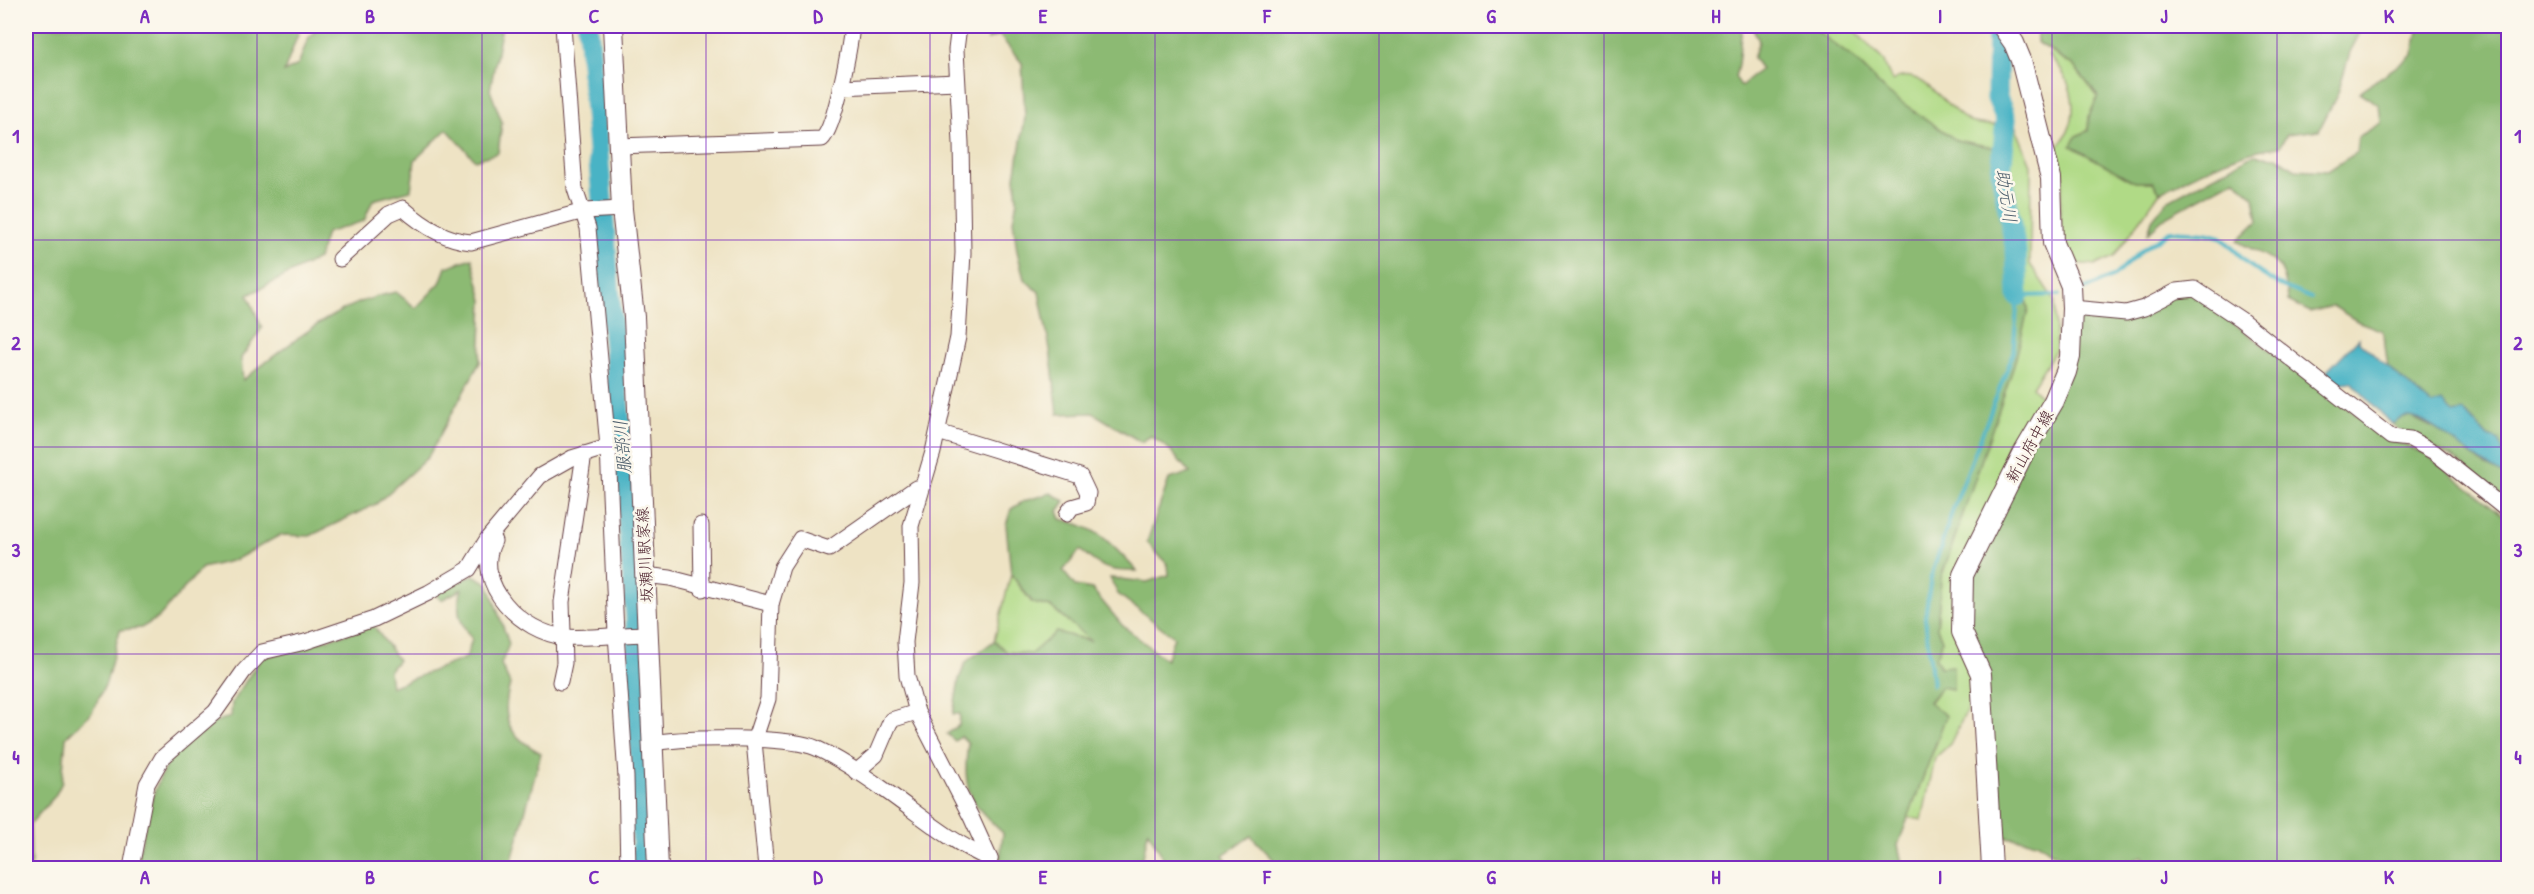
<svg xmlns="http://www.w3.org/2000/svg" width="2534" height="894" viewBox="0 0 2534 894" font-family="'Patrick Hand','Klee One',sans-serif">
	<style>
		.green { fill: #b0da86; stroke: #7d7c58; stroke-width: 1.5 }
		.forest { fill: #8cba73; stroke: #6b6c4f; stroke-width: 1.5 }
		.water { fill: #48b3c5; stroke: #496978; stroke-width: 1.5 }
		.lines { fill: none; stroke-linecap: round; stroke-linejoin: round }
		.stream { stroke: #48b3c5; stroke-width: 4 }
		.river { stroke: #48b3c5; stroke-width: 21 }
		.minor-casing { stroke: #633c42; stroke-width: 17 }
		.major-casing { stroke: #633c42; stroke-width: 22 }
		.minor { stroke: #fff; stroke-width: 15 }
		.major { stroke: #fff; stroke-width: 20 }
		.grid { fill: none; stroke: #7b2cbf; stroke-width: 1.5; stroke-opacity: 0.55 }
		.labels { text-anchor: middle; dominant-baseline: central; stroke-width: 5; stroke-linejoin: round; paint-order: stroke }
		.street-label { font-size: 16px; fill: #4a1f2b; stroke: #fbf7ec }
		.water-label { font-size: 18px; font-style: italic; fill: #495a69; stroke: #fbf7ec }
		.neatline { fill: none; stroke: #7b2cbf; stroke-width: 2 }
		.grid-label { font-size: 20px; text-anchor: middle; font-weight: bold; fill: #7b2cbf }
	</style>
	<rect width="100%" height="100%" fill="#fbf7ec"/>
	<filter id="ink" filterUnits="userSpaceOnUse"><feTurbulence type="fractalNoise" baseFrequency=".0167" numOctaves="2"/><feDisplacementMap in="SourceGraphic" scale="12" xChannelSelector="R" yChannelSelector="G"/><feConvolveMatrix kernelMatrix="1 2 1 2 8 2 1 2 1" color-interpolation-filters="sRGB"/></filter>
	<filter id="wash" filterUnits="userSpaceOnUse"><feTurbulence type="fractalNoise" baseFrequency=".008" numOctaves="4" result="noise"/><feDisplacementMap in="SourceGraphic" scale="24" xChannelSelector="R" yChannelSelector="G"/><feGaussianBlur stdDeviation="1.35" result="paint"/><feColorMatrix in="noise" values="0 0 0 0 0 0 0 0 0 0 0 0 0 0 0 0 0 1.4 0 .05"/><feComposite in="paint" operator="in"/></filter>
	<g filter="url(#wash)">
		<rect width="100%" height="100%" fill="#eee3c4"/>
		<g class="green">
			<path d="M 1810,26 L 1850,26 L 1883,60 L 1892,81 C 1920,62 1945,108 1968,121 C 1979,127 2002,124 2015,125 L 2031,165 L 2030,264 L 2055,301 L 2056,349 L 2032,387 L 2044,399 L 2017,457 L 1954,577 L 1951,620 L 1972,671 L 1976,700 L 1971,702 L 1950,744 L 1935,758 L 1922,820 L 1906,817 L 1940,735 L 1929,703 L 1941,687 L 1953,689 L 1935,657 L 1942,640 L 1937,628 L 1941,578 L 2014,365 L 2028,310 L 2010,199 L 1996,148 L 1956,140 L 1888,93 L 1854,59 Z"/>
			<path d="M 2052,52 L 2073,65 L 2098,97 L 2089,116 L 2088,131 L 2076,136 L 2135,182 L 2153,182 L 2160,192 L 2114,257 L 2096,265 L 2073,263 L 2062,237 L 2060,210 L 2063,176 L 2057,147 C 2083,120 2075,81 2049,56 Z"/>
			<path d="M 1011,574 L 1032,603 L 1051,607 L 1093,641 L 1056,632 L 1031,654 L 1007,652 L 994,641 Z"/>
		</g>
		<g class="forest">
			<path d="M 26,26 L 301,26 L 284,72 L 298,65 L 308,39 L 319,26 L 496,26 L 501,31 L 490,90 L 502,122 L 498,153 L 475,160 L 447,129 L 415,160 L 411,190 L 373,200 L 364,221 L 326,233 L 318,259 L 248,295 L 262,328 L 241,358 L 243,380 C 292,343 334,303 396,292 L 416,308 L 440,283 L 446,267 L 472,258 L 483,300 L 480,362 L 428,457 L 376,504 L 310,536 L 280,535 L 235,560 L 202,568 L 158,618 L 141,628 L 120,630 L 106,683 L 92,712 L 66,737 L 62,782 L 55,796 L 30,824 L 31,868 L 26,868 Z"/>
			<path d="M 990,26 L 1743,26 C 1738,43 1741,60 1735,77 L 1741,86 L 1761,69 L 1753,58 L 1759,41 L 1752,26 L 1810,26 L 1854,59 L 1888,93 L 1956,140 L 1996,148 L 2010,199 L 2028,310 L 2014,365 L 1941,578 L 1937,628 L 1942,640 L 1940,650 L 1935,657 L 1940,667 L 1953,666 L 1953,689 L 1941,687 L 1929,702 L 1946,716 L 1898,845 L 1903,868 L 1279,868 L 1273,859 L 1251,836 L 1223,855 L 1233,868 L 1204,868 L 1165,861 L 1148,831 L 1141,868 L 999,868 L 1003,833 C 969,802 962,790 968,743 L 961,736 L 955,741 L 947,734 L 959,725 L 960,714 L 953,714 L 959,679 L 966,662 L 994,641 L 1007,652 L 1031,654 L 1056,632 L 1091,641 L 1051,607 L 1033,603 L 1011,574 L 1006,525 L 1011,509 L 1024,501 L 1051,493 L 1065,501 L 1058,511 L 1061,519 C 1101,529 1109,542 1137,571 C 1108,572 1101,568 1080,550 L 1063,571 L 1075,586 L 1092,589 L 1122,625 L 1166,660 L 1174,637 L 1118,594 L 1110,578 L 1147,582 L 1169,575 L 1168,565 L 1147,542 L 1169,479 L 1190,473 L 1169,449 L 1151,436 L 1141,442 L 1093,413 L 1058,414 L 1050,349 L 1039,292 L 1024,279 L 1017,251 L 1013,220 L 1017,201 L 1015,177 L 1025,118 L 1022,63 L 999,35 L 988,40 Z"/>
			<path d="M 2037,26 L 2359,26 L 2362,29 L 2350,52 L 2338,93 L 2319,130 L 2287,134 L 2279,147 C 2237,150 2198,174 2160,192 L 2153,182 L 2135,182 L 2071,146 L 2076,136 L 2088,131 L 2089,116 L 2098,96 L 2073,65 L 2037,42 Z"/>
			<path d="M 2419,26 L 2508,26 L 2508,464 L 2499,441 L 2488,437 L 2464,411 L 2453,413 L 2432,405 L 2388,367 L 2383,331 L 2357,321 L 2333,306 L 2310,312 L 2288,301 C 2285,257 2272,261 2237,241 L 2258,221 L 2254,197 L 2234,179 L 2167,216 L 2148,233 L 2152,220 L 2167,201 L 2253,155 L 2277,157 L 2295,169 L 2328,171 L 2357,152 L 2358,137 L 2381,123 L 2379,105 L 2359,92 L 2413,55 Z"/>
			<path d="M 2193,293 L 2388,438 L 2427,455 L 2508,519 L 2508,868 L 2153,868 L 2142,856 L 2122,868 L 2109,868 L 2099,859 L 2071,860 L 2051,852 L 2037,842 L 2006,837 L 1993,816 L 1964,604 L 1981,555 L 2081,313 L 2124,316 L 2176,294 Z"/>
			<path d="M 2411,417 L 2447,435 L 2484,465 L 2508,476 L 2508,502 L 2453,458 L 2404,434 L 2392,424 L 2401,418 Z"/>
			<path d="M 473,575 L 488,583 L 509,644 L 501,664 L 510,684 C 500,720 509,736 541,753 L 510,868 L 136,868 C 149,807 158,733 231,717 L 232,702 L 261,658 L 374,626 L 398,660 L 389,671 L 391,687 L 466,658 L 472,639 C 459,622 455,610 462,589 L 441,600 L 434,593 Z"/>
		</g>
		<path class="water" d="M 2359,338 L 2359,342 L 2432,405 L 2442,402 L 2453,413 L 2464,411 L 2488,437 L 2499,441 L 2508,464 L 2508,476 C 2479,467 2432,418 2409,417 C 2402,417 2398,420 2392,424 L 2351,382 L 2331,384 L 2326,378 L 2327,371 Z"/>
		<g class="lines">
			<g class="stream">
				<path d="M 2081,291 L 2114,276 L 2142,250 L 2170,231 L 2206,233 L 2221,237 L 2254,269 L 2277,284 L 2311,298"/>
				<path d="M 1933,685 L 1925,618 L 1931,577 L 1953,509 L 2013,354 L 2018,296 L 2059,295"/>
			</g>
			<g class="river">
				<path d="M 588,26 L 636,620 L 643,868"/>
				<path d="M 1998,26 L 1997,98 L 2006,119 L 2001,172 L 2016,251 L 2018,296"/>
			</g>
		</g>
	</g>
	<g filter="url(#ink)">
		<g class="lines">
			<defs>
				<g id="minor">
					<path d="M 563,26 L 575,189 L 588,228 L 608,447 L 616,634 L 626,777 L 628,868"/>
					<path d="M 959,26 L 956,50 L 961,143 L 963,253 L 958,337 L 933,452 L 911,526 L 912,583 L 905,642 L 907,676 L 917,712 L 971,817 L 990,859 L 989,868"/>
					<path d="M 840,87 L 957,82"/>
					<path d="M 618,146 L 822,139 C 835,128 850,46 852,26"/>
					<path d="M 340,259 L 389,214 L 403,208 C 423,226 445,240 471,242 L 584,211 L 622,209"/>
					<path d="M 2072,308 L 2126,313 L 2144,308 L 2177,291 L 2195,289 L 2240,319 L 2391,437 L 2410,439 L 2434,452 L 2508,511"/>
					<path d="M 938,432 L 1080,476 L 1088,493 L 1086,503 L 1072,507 L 1067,514"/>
					<path d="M 701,525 L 702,589"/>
					<path d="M 494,541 C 472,584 522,633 565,637 C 591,639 620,634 648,634"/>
					<path d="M 645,575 L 670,578 L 771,604"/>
					<path d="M 560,682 L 564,663 L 562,602 L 584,454"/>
					<path d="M 652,743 C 684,737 789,736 816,748 C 840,759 865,776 886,791 C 920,815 952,843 990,859"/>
					<path d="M 856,772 L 876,755 L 891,720 L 917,712"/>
					<path d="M 131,868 L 147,784 L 162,758 L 215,712 L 244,671 L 262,652 L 305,642 L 374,619 L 428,593 L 469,569 L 488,538 L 540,476 L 572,458 L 608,447 L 639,449"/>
					<path d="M 766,868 L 754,741 L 768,699 L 771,604 L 782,567 L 800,539 L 829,549 L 916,488 L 920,490"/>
				</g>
				<g id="major">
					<path d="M 613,26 L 622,209 L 634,317 L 658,868"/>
					<path d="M 1992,868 L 1981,674 L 1962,632 L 1963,575 L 2024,452 L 2054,401 L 2066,372 L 2070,357 L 2072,308 L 2071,286 L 2053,243 L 2051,178 L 2021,60 L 2014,43 L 2002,26"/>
				</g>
			</defs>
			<use href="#minor" class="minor-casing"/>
			<use href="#major" class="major-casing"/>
			<use href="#minor" class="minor"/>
			<use href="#major" class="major"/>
		</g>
	</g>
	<path class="grid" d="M 257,26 L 257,868M 482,26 L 482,868M 706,26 L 706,868M 930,26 L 930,868M 1155,26 L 1155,868M 1379,26 L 1379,868M 1604,26 L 1604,868M 1828,26 L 1828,868M 2052,26 L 2052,868M 2277,26 L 2277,868M 26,240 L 2508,240M 26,447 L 2508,447M 26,654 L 2508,654"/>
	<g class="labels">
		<g class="street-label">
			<text transform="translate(2029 446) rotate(-61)">新山府中線</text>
			<text transform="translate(644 555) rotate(-93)">坂瀬川駅家線</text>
		</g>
		<g class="water-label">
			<text transform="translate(2007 196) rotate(82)">助元川</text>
			<text transform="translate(622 447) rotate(-95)">服部川</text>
		</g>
	</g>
	<rect width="2534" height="894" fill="none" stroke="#fbf7ec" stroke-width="66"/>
	<rect x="33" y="33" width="2468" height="828" class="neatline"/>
	<g class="grid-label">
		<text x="145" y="23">A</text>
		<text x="370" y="23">B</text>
		<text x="594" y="23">C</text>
		<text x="818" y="23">D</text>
		<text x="1043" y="23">E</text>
		<text x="1267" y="23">F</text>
		<text x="1491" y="23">G</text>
		<text x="1716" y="23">H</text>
		<text x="1940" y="23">I</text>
		<text x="2164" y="23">J</text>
		<text x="2389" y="23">K</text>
		<text x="16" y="143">1</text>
		<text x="2518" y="143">1</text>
		<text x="16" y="350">2</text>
		<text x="2518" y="350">2</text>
		<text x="16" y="557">3</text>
		<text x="2518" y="557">3</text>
		<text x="16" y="764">4</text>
		<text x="2518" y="764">4</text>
		<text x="145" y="884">A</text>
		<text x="370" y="884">B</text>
		<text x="594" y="884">C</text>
		<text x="818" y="884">D</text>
		<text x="1043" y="884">E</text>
		<text x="1267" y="884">F</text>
		<text x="1491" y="884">G</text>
		<text x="1716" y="884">H</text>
		<text x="1940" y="884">I</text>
		<text x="2164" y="884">J</text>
		<text x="2389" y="884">K</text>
	</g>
</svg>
